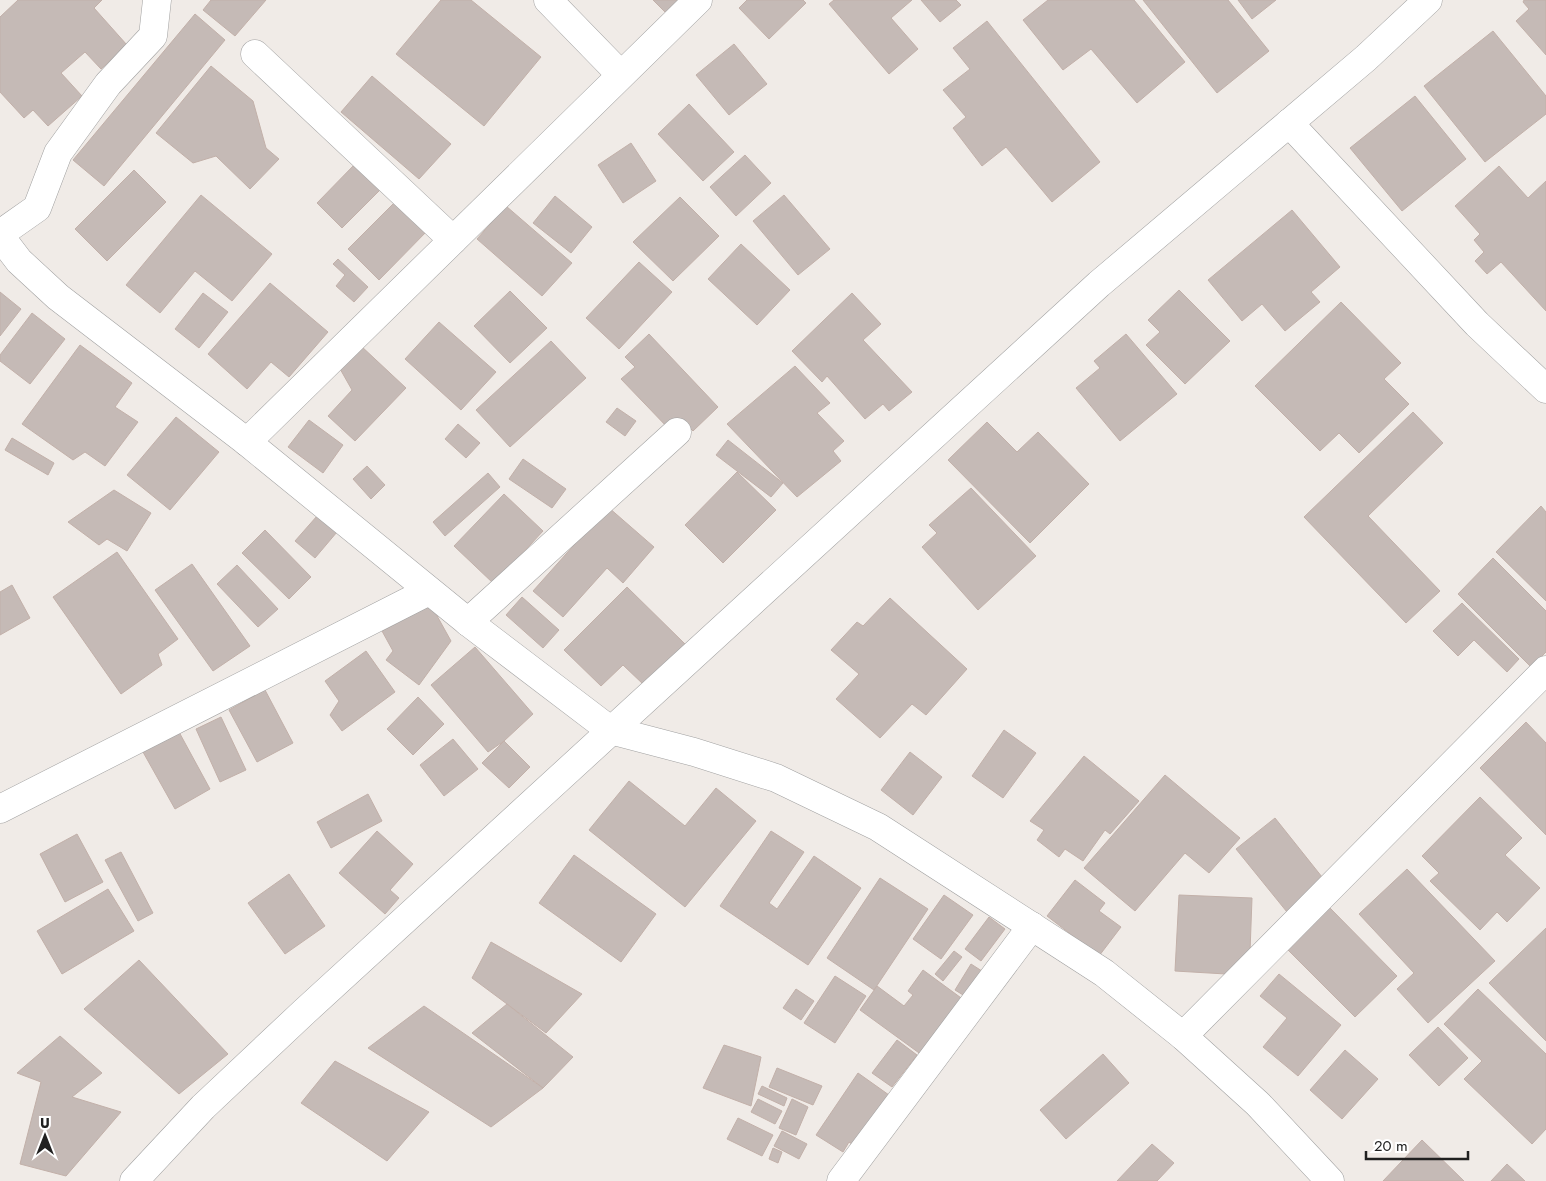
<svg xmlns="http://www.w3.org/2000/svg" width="1546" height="1181" viewBox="0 0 1546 1181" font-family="Jost,sans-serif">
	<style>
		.building { fill: #c5bab6; stroke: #c2b0a9 }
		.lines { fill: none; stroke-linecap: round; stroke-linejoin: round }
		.minor-casing { stroke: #a1a1a1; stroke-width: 29 }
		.minor { stroke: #fff; stroke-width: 28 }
	</style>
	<rect width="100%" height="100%" fill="#f0ebe7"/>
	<g class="building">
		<path d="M 18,0 L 102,0 L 94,8 L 127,45 L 101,69 L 85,52 L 61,73 L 82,96 L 48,126 L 33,110 L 24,118 L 0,92 L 0,17 Z"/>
		<path d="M 211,0 L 266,0 L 235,36 L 203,10 Z"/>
		<path d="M 441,0 L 471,0 L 541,57 L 484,126 L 396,54 Z"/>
		<path d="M 653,0 L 681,0 L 667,14 Z"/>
		<path d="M 747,0 L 803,0 L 806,3 L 769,39 L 739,8 Z"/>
		<path d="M 834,0 L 912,0 L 891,18 L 918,49 L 889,74 L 829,4 Z"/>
		<path d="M 921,0 L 956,0 L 961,5 L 940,22 Z"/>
		<path d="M 1048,0 L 1134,0 L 1185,62 L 1137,103 L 1091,49 L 1063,70 L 1023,20 Z"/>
		<path d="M 1143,0 L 1228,0 L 1269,51 L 1217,93 Z"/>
		<path d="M 1238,0 L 1276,0 L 1252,19 Z"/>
		<path d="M 1524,0 L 1546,0 L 1546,55 L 1516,21 L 1529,9 L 1523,2 Z"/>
		<path d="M 195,14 L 225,40 L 104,186 L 73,160 Z"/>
		<path d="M 987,21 L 1100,162 L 1052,202 L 1006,147 L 982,166 L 953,128 L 966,117 L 943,90 L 970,69 L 953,48 Z"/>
		<path d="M 1493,31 L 1546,96 L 1546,114 L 1485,162 L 1424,86 Z"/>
		<path d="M 734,44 L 767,84 L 729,115 L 696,75 Z"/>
		<path d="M 211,66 L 253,101 L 266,148 L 279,159 L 250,189 L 216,156 L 193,163 L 156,133 Z"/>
		<path d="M 372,76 L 451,144 L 419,179 L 341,112 Z"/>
		<path d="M 1415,96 L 1466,159 L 1402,211 L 1350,148 Z"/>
		<path d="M 689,104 L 734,152 L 703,181 L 658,134 Z"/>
		<path d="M 631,143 L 656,181 L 623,203 L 598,165 Z"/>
		<path d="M 745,155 L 771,183 L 736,216 L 710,187 Z"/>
		<path d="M 356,163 L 382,188 L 342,228 L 317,203 Z"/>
		<path d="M 1499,166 L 1528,198 L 1546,181 L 1546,311 L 1501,262 L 1487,274 L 1475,261 L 1484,252 L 1474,240 L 1480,234 L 1455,206 Z"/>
		<path d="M 134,170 L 166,202 L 107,261 L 75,229 Z"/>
		<path d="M 201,195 L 272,254 L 232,301 L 195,271 L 160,313 L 126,285 Z"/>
		<path d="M 784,195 L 830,249 L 798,275 L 753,221 Z"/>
		<path d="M 555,196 L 592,227 L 571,253 L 533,223 Z"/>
		<path d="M 680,197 L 719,236 L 673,281 L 633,242 Z"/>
		<path d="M 398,199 L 429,229 L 379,280 L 348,249 Z"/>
		<path d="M 506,206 L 572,263 L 542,296 L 477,239 Z"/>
		<path d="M 1292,210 L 1340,267 L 1311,292 L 1320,302 L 1285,331 L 1262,304 L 1242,321 L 1208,280 Z"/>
		<path d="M 741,244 L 790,290 L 757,325 L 708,279 Z"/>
		<path d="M 338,259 L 368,287 L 354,302 L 336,286 L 345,275 L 333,264 Z"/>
		<path d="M 639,262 L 672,292 L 619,349 L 586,318 Z"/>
		<path d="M 270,283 L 328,332 L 289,377 L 271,362 L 247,389 L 208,354 Z"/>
		<path d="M 1179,290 L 1230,341 L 1185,384 L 1146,345 L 1160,332 L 1148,320 Z"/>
		<path d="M 510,291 L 547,328 L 510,363 L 474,326 Z"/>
		<path d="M 0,292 L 21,309 L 0,336 Z"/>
		<path d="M 203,293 L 228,312 L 199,348 L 175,329 Z"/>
		<path d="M 852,293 L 881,324 L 863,340 L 912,392 L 889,411 L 883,404 L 865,419 L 827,376 L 822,382 L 792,351 Z"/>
		<path d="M 1341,302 L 1401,363 L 1384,379 L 1409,404 L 1359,453 L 1339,433 L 1320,451 L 1255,386 Z"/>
		<path d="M 32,313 L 65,339 L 30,384 L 0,361 L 0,355 Z"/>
		<path d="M 439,322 L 496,372 L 461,410 L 405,359 Z"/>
		<path d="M 649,334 L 718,407 L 693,431 L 680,418 L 669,429 L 621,379 L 635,367 L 625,357 Z"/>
		<path d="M 1126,334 L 1177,394 L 1120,441 L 1076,388 L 1100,368 L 1094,361 Z"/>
		<path d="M 551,341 L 586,378 L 510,447 L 476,410 Z"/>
		<path d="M 80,345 L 132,383 L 115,407 L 138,422 L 105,466 L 85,452 L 73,460 L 22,424 Z"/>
		<path d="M 360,345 L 406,388 L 355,441 L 328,416 L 352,390 L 339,367 Z"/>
		<path d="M 795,366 L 830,403 L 817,413 L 844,441 L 833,451 L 841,461 L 797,497 L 727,424 Z"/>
		<path d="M 617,408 L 636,421 L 625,436 L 606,422 Z"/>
		<path d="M 1413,412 L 1443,443 L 1368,516 L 1440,591 L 1406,623 L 1304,517 Z"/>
		<path d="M 176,417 L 219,452 L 170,510 L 127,475 Z"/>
		<path d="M 309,420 L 343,445 L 323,473 L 288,447 Z"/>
		<path d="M 987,422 L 1017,452 L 1038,432 L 1089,484 L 1030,543 L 948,460 Z"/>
		<path d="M 458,424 L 480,443 L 466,458 L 445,439 Z"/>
		<path d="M 12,438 L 54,463 L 48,475 L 5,450 Z"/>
		<path d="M 728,440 L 783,483 L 771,497 L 716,455 Z"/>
		<path d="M 523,459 L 566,489 L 552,508 L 509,479 Z"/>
		<path d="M 367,466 L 385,485 L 371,499 L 353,479 Z"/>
		<path d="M 737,472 L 776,510 L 723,563 L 685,525 Z"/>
		<path d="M 488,473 L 500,487 L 445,536 L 433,522 Z"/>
		<path d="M 971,488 L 1036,556 L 978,610 L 922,547 L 937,533 L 929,525 Z"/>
		<path d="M 114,490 L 151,513 L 127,551 L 107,539 L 99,545 L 68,522 Z"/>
		<path d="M 504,494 L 543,531 L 494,584 L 454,546 Z"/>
		<path d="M 1541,506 L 1546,512 L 1546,601 L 1496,552 Z"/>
		<path d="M 608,507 L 654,547 L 623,583 L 607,568 L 563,617 L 533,591 Z"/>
		<path d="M 317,516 L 337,532 L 315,558 L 295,541 Z"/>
		<path d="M 265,530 L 311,577 L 289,599 L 242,553 Z"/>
		<path d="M 117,552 L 178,639 L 158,654 L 162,665 L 121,694 L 53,597 Z"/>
		<path d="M 1493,558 L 1546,611 L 1546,652 L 1531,667 L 1458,594 Z"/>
		<path d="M 192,564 L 250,646 L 213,671 L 155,590 Z"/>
		<path d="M 237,565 L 278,609 L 258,627 L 217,584 Z"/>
		<path d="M 12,585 L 30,618 L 0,635 L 0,592 Z"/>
		<path d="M 627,587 L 685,644 L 644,685 L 623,665 L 601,686 L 564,650 Z"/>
		<path d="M 522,597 L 559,630 L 543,648 L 506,615 Z"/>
		<path d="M 890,598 L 967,669 L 926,715 L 912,704 L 880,738 L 836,699 L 859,674 L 831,650 L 857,622 L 863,626 Z"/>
		<path d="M 1462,603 L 1519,659 L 1507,672 L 1474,640 L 1458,656 L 1433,631 Z"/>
		<path d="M 431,605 L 451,641 L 419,685 L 386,660 L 393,651 L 382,631 Z"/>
		<path d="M 475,647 L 533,714 L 504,741 L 488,752 L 431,685 Z"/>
		<path d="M 366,651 L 395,692 L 342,731 L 330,715 L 339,701 L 325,681 Z"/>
		<path d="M 265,690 L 293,743 L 257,762 L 229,710 Z"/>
		<path d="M 418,697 L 444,724 L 413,755 L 387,729 Z"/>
		<path d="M 221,717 L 246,770 L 220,782 L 196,729 Z"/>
		<path d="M 1526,722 L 1546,743 L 1546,835 L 1480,768 Z"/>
		<path d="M 1004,730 L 1036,753 L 1003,798 L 972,776 Z"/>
		<path d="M 179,732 L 210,789 L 175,809 L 143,752 Z"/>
		<path d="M 453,739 L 478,769 L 444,796 L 420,765 Z"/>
		<path d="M 504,741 L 530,767 L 509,788 L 482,763 Z"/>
		<path d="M 910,752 L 942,777 L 913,815 L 881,790 Z"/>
		<path d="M 1084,756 L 1139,801 L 1110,834 L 1105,830 L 1083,861 L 1065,849 L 1059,857 L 1037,840 L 1044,830 L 1030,821 Z"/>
		<path d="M 1165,775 L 1240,838 L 1209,873 L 1185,853 L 1135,911 L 1084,868 Z"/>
		<path d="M 629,781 L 685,826 L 716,788 L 756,821 L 685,907 L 589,830 Z"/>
		<path d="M 368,794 L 382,821 L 331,848 L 317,822 Z"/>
		<path d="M 1480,797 L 1522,838 L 1505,855 L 1540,888 L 1507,922 L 1497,912 L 1480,930 L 1430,881 L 1439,873 L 1422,856 Z"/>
		<path d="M 1275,818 L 1326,882 L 1287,912 L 1236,849 Z"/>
		<path d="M 377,831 L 413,864 L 390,890 L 399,898 L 385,914 L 339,873 Z"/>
		<path d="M 771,831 L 804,852 L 769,903 L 777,909 L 814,856 L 861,888 L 808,965 L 720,906 Z"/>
		<path d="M 77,834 L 103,882 L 65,902 L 40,854 Z"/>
		<path d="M 121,852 L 153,913 L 138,921 L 105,860 Z"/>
		<path d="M 574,855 L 656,914 L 621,962 L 539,903 Z"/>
		<path d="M 1407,869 L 1495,961 L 1428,1023 L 1397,989 L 1414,973 L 1359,914 Z"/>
		<path d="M 289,874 L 325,926 L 285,954 L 248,903 Z"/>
		<path d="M 880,878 L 928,909 L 874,990 L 827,958 Z"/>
		<path d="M 1075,880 L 1105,903 L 1099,911 L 1121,927 L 1099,956 L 1047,916 Z"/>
		<path d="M 108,889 L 134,931 L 62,974 L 37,931 Z"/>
		<path d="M 944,895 L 973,915 L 941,959 L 913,939 Z"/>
		<path d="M 1179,895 L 1252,898 L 1250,952 L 1226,974 L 1175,971 Z"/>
		<path d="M 1328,906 L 1397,976 L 1355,1017 L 1285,947 Z"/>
		<path d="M 989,917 L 1005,929 L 981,961 L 965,949 Z"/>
		<path d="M 1546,928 L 1546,1041 L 1489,983 Z"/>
		<path d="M 491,942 L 582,994 L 546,1033 L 472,978 Z"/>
		<path d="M 954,951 L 962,957 L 943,981 L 935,974 Z"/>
		<path d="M 139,960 L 228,1054 L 179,1094 L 84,1009 Z"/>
		<path d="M 971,964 L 985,973 L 968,998 L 955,990 Z"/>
		<path d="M 923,970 L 968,1003 L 926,1058 L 860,1010 L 877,986 L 904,1006 L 913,995 L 908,991 Z"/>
		<path d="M 1279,974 L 1341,1025 L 1298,1076 L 1263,1047 L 1287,1018 L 1260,996 Z"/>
		<path d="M 835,976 L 866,996 L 835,1043 L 804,1023 Z"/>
		<path d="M 796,989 L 814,1001 L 801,1020 L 783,1008 Z"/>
		<path d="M 1478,989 L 1546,1054 L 1546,1129 L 1532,1144 L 1464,1079 L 1482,1061 L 1444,1024 Z"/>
		<path d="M 507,1004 L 573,1057 L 543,1088 L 472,1033 Z"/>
		<path d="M 424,1006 L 543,1088 L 491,1127 L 368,1048 Z"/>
		<path d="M 1438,1027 L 1468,1058 L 1439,1086 L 1409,1055 Z"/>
		<path d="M 60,1036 L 102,1073 L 72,1097 L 121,1112 L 66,1176 L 20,1164 L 41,1082 L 17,1073 Z"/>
		<path d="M 897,1040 L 917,1055 L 892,1087 L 872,1073 Z"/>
		<path d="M 724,1045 L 761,1057 L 751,1106 L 703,1088 Z"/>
		<path d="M 1345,1050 L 1378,1079 L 1342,1119 L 1310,1090 Z"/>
		<path d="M 1103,1054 L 1129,1083 L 1066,1139 L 1040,1110 Z"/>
		<path d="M 335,1061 L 429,1112 L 387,1161 L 301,1103 Z"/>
		<path d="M 777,1068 L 822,1086 L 813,1105 L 769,1087 Z"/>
		<path d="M 858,1073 L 896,1100 L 857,1148 L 849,1142 L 843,1152 L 816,1135 Z"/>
		<path d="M 762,1086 L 787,1098 L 784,1106 L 758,1094 Z"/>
		<path d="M 758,1099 L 782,1111 L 775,1124 L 751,1112 Z"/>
		<path d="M 792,1099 L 808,1107 L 796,1135 L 779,1128 Z"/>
		<path d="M 738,1118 L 773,1135 L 762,1156 L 727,1139 Z"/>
		<path d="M 782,1131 L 807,1144 L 799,1159 L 774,1146 Z"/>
		<path d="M 1422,1140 L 1464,1181 L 1383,1181 Z"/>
		<path d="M 1152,1144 L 1174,1163 L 1157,1181 L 1117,1181 Z"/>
		<path d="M 773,1148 L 782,1152 L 778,1163 L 769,1159 Z"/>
		<path d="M 1507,1164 L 1525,1181 L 1491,1181 Z"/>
	</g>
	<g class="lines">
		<defs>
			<g id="minor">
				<path d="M 548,0 L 620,74"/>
				<path d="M 255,54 L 453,240"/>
				<path d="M 1289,123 L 1477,324 L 1546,389"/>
				<path d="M 0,234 L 37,208 L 58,153 L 108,84 L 153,36 L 157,0"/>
				<path d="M 0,236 L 19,261 L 58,297 L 247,442 L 468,622 L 610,730 L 694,752 L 776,778 L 878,827 L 1104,973 L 1183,1036 L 1258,1104 L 1330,1181"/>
				<path d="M 247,442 L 698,0"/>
				<path d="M 468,622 L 677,432"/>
				<path d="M 0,809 L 429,591"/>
				<path d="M 1183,1036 L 1546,670"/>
				<path d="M 134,1181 L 203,1107 L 304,1012 L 1099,284 L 1366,58 L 1428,0"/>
				<path d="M 841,1181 L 1032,926"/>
			</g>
		</defs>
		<use href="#minor" class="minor-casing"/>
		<use href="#minor" class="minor"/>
	</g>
	<g transform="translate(45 1136)" stroke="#ffffff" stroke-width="4" paint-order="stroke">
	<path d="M0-4L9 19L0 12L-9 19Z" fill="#202020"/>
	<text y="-8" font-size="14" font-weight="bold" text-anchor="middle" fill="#202020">U</text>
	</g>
	<path d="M1366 1151v8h102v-8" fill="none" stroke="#202020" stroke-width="2.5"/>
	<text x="1374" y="1151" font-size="15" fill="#202020" stroke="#ffffff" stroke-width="4" paint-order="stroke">20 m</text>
</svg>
